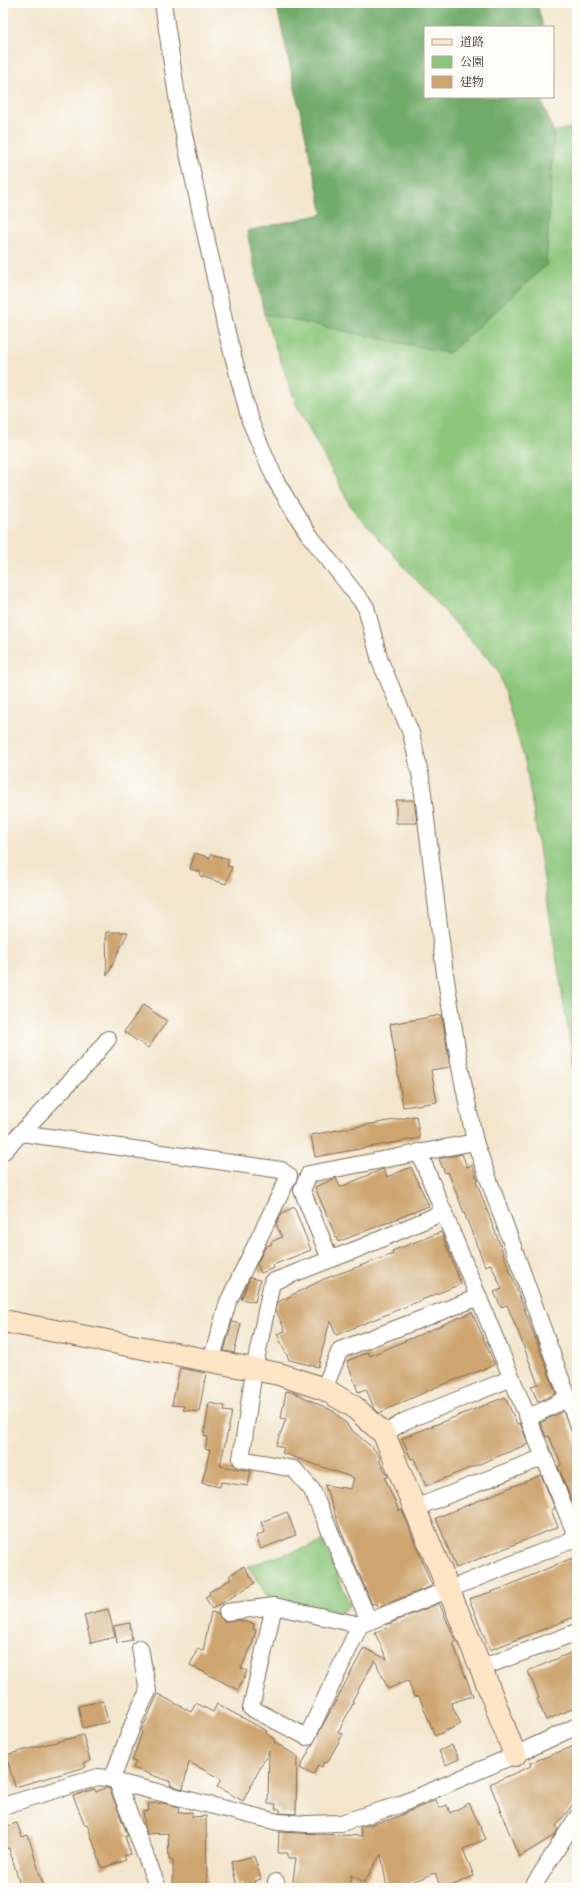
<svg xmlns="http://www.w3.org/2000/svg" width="580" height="1891" viewBox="0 0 580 1891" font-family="Vollkorn,'Noto Serif JP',serif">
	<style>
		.green { fill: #8cc67a; stroke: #64784c }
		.forest { fill: #71ab6a; stroke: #566a44 }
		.building { fill: #cea56f }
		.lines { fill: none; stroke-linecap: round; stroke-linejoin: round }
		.street-casing { stroke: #7b6c5b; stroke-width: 18 }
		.secondary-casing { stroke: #7b6c5b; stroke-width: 24 }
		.street { stroke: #fff; stroke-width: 16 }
		.secondary { stroke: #fde5c5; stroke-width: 22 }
	</style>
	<rect width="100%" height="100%" fill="#fdfcf7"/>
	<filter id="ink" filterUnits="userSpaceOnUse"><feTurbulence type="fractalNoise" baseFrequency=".025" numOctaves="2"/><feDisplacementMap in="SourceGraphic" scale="8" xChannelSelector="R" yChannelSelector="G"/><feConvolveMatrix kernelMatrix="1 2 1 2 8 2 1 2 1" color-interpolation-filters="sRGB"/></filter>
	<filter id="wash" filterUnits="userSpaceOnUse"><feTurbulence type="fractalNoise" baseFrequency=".012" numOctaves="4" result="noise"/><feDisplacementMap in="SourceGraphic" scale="16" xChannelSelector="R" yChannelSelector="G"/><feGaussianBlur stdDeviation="0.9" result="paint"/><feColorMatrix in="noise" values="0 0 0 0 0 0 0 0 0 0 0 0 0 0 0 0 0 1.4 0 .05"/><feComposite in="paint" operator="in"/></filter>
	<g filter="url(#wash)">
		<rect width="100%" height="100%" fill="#f3e6cd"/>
		<g class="green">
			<path d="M 577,126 L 577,1088 L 526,765 L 498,670 L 352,509 L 296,404 L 264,314 L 449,353 L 546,265 L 554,132 Z"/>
			<path d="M 323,1542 L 350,1605 L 341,1613 L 267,1596 L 248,1566 Z"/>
		</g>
		<path class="forest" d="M 276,3 L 537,3 L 543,27 L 425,27 L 425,97 L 540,97 L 554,132 L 546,265 L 449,353 L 264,314 L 247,231 L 323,214 Z"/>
		<g id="blocks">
			<g class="building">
				<path d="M 396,800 L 414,800 L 417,823 L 396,823 Z"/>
				<path d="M 195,853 L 210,858 L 211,854 L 229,860 L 227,866 L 232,867 L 226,884 L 200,876 L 201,872 L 190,869 Z"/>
				<path d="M 106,932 L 128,932 L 107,976 Z"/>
				<path d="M 143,1005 L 167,1021 L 148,1048 L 124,1032 Z"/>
				<path d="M 442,1015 L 450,1067 L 431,1070 L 437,1102 L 403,1107 L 390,1024 Z"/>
				<path d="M 416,1116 L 420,1138 L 315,1157 L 311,1135 Z"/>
				<path d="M 462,1154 L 467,1167 L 472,1165 L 478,1180 L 476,1181 L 556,1393 L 538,1402 L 531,1386 L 538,1384 L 518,1332 L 507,1305 L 501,1307 L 494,1292 L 502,1289 L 491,1264 L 485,1266 L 448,1172 L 445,1173 L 439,1159 Z"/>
				<path d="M 411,1167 L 429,1206 L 338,1242 L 315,1187 L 336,1178 L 340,1187 L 383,1169 L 387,1177 Z"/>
				<path d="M 294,1207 L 311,1250 L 273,1265 L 274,1268 L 261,1273 L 257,1264 L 265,1247 L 272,1244 L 271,1242 L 282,1237 L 276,1224 L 282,1213 Z"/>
				<path d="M 441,1232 L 461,1284 L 336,1335 L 330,1321 L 318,1367 L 289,1360 L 277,1334 L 285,1331 L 276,1310 L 278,1302 L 324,1279 L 393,1254 L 392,1251 Z"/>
				<path d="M 250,1278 L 260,1280 L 255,1302 L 241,1299 Z"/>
				<path d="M 472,1312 L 495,1365 L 434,1388 L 379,1413 L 374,1408 L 366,1389 L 358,1392 L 347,1361 L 368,1352 L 370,1356 Z"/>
				<path d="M 232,1322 L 241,1324 L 234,1353 L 224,1351 Z"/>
				<path d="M 180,1368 L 206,1373 L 199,1412 L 183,1410 L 184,1406 L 172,1405 Z"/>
				<path d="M 286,1391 L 295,1393 L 333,1411 L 348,1425 L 347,1426 L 375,1450 L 380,1458 L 379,1460 L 388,1477 L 385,1478 L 399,1511 L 402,1510 L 432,1586 L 378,1607 L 377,1603 L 372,1604 L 340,1529 L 325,1485 L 351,1489 L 354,1478 L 282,1453 L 284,1448 L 276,1445 L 286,1419 L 281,1418 Z"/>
				<path d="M 505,1397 L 517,1424 L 520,1423 L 528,1444 L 426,1486 L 414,1458 L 411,1459 L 402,1438 Z"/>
				<path d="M 209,1403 L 225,1406 L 224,1411 L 232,1412 L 220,1466 L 251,1471 L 248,1486 L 221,1482 L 220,1487 L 202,1483 L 210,1450 L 205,1449 L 208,1437 L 204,1436 Z"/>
				<path d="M 563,1411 L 577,1444 L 577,1499 L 572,1501 L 558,1467 L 561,1464 L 549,1436 L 546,1437 L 540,1423 Z"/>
				<path d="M 541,1475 L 555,1508 L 551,1510 L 558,1527 L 456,1568 L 436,1518 Z"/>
				<path d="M 287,1512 L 296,1535 L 261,1549 L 256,1536 L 265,1532 L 261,1522 Z"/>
				<path d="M 572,1558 L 577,1571 L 577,1616 L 490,1650 L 469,1599 L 500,1589 Z"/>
				<path d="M 244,1566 L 255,1583 L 212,1609 L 205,1597 L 210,1594 L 209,1592 L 231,1579 L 229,1576 Z"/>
				<path d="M 439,1603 L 456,1642 L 453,1643 L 473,1696 L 451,1703 L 461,1724 L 435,1736 L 419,1696 L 414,1697 L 408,1680 L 388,1689 L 375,1660 L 352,1701 L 354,1702 L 338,1732 L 343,1734 L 327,1763 L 324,1762 L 322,1767 L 318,1765 L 313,1775 L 300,1768 L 364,1648 L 387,1659 L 375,1633 L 387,1628 L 386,1625 Z"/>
				<path d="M 108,1609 L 115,1637 L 91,1643 L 84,1615 Z"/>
				<path d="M 211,1612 L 218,1614 L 224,1621 L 239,1620 L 254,1624 L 253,1629 L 256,1630 L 252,1645 L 241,1668 L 247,1671 L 238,1690 L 190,1665 L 198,1648 L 203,1651 Z"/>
				<path d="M 130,1623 L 132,1640 L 117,1643 L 114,1626 Z"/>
				<path d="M 577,1650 L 577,1707 L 546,1720 L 537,1699 L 539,1698 L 528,1671 Z"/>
				<path d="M 158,1694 L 191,1712 L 196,1703 L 213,1712 L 217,1704 L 267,1731 L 266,1733 L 275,1740 L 274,1742 L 297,1756 L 296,1814 L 280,1813 L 280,1809 L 275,1809 L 276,1804 L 268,1804 L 269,1751 L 243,1801 L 217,1787 L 221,1779 L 189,1762 L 183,1789 L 170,1785 L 171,1782 L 133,1768 L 136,1762 L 132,1761 L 142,1732 L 141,1731 Z"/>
				<path d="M 103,1701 L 108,1722 L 83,1728 L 78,1706 Z"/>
				<path d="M 83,1735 L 90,1761 L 84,1763 L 86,1767 L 15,1787 L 6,1755 Z"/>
				<path d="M 452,1745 L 459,1759 L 446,1765 L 439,1751 Z"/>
				<path d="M 577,1745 L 577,1799 L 556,1826 L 558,1829 L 555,1835 L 519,1857 L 490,1784 L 531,1766 L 530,1763 Z"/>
				<path d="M 105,1788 L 109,1788 L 128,1836 L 125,1836 L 131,1854 L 124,1856 L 126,1860 L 102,1868 L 87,1824 L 85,1825 L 73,1796 L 94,1789 L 96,1792 Z"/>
				<path d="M 436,1800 L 439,1808 L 447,1805 L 450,1813 L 469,1803 L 486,1839 L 463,1849 L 474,1876 L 446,1888 L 441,1888 L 435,1873 L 404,1885 L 405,1888 L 387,1888 L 381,1854 L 364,1882 L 351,1875 L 351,1888 L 292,1888 L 296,1858 L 288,1858 L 288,1853 L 278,1853 L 279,1832 L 362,1836 L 360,1827 L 392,1819 Z"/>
				<path d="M 163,1803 L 179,1807 L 178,1813 L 192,1812 L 192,1817 L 206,1816 L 207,1888 L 173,1888 L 173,1860 L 169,1860 L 168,1833 L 147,1834 L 145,1827 L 143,1812 L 149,1811 L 148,1804 Z"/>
				<path d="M 17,1823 L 22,1837 L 28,1835 L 44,1888 L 21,1888 L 9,1848 L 3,1850 L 3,1827 Z"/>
				<path d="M 254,1856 L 261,1879 L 255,1881 L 257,1888 L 243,1888 L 242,1884 L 237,1886 L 231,1862 Z"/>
			</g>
		</g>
	</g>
	<g filter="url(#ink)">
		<use href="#blocks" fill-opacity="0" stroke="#7b6c5b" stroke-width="1"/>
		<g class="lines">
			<defs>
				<g id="street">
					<path d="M 163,3 L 180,116 L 226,329 L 250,421 L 276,481 L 297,516 L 310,536 L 366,607 L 380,661 L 411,733 L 421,778 L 445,974 L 460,1067 L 475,1142 L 577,1423"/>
					<path d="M 21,1133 L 281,1170 L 289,1176 L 228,1302 L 211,1361"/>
					<path d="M 3,1152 L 88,1063 L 108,1039"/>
					<path d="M 419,1152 L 577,1538"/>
					<path d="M 330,1259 L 302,1190 L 309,1174 L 475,1142"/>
					<path d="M 324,1389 L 340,1350 L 479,1297"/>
					<path d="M 528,1418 L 568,1398"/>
					<path d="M 384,1434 L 405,1421 L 512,1378"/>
					<path d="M 415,1508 L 544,1457"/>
					<path d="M 274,1606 L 360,1625"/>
					<path d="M 227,1612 L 274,1606 L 251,1708 L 307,1737 L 360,1625 L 577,1538"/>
					<path d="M 369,1621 L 312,1490 L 294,1469 L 241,1459 L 254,1370 L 272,1282 L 360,1248 L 444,1212"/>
					<path d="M 481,1668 L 577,1632"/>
					<path d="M 112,1779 L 136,1716 L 148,1691 L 140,1648"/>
					<path d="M 117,1782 L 158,1888"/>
					<path d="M 3,1806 L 98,1777 L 112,1779 L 117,1782 L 278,1822 L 306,1824 L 341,1823 L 399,1805 L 515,1755 L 577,1726"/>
					<path d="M 276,1882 L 278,1888"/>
					<path d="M 532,1888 L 577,1817"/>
				</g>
				<path id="secondary" d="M 3,1321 L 279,1374 L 324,1389 L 353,1406 L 384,1434 L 481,1668 L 515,1755"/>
			</defs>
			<use href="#street" class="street-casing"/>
			<use href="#secondary" class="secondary-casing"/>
			<use href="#street" class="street"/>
			<use href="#secondary" class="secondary"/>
		</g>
	</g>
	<rect width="580" height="1891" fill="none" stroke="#fdfcf7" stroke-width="16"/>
	<rect x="424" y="26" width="130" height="72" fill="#fdfcf7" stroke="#afa8a0"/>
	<rect x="432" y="39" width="20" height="6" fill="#fde5c5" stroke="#afa8a0"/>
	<text x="460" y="46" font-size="12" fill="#3b2a1e">道路</text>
	<rect x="432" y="56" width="20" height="12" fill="#8cc67a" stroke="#afa8a0"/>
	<text x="460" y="66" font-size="12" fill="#3b2a1e">公園</text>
	<rect x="432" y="76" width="20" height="12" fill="#cea56f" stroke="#afa8a0"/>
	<text x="460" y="86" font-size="12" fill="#3b2a1e">建物</text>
</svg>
